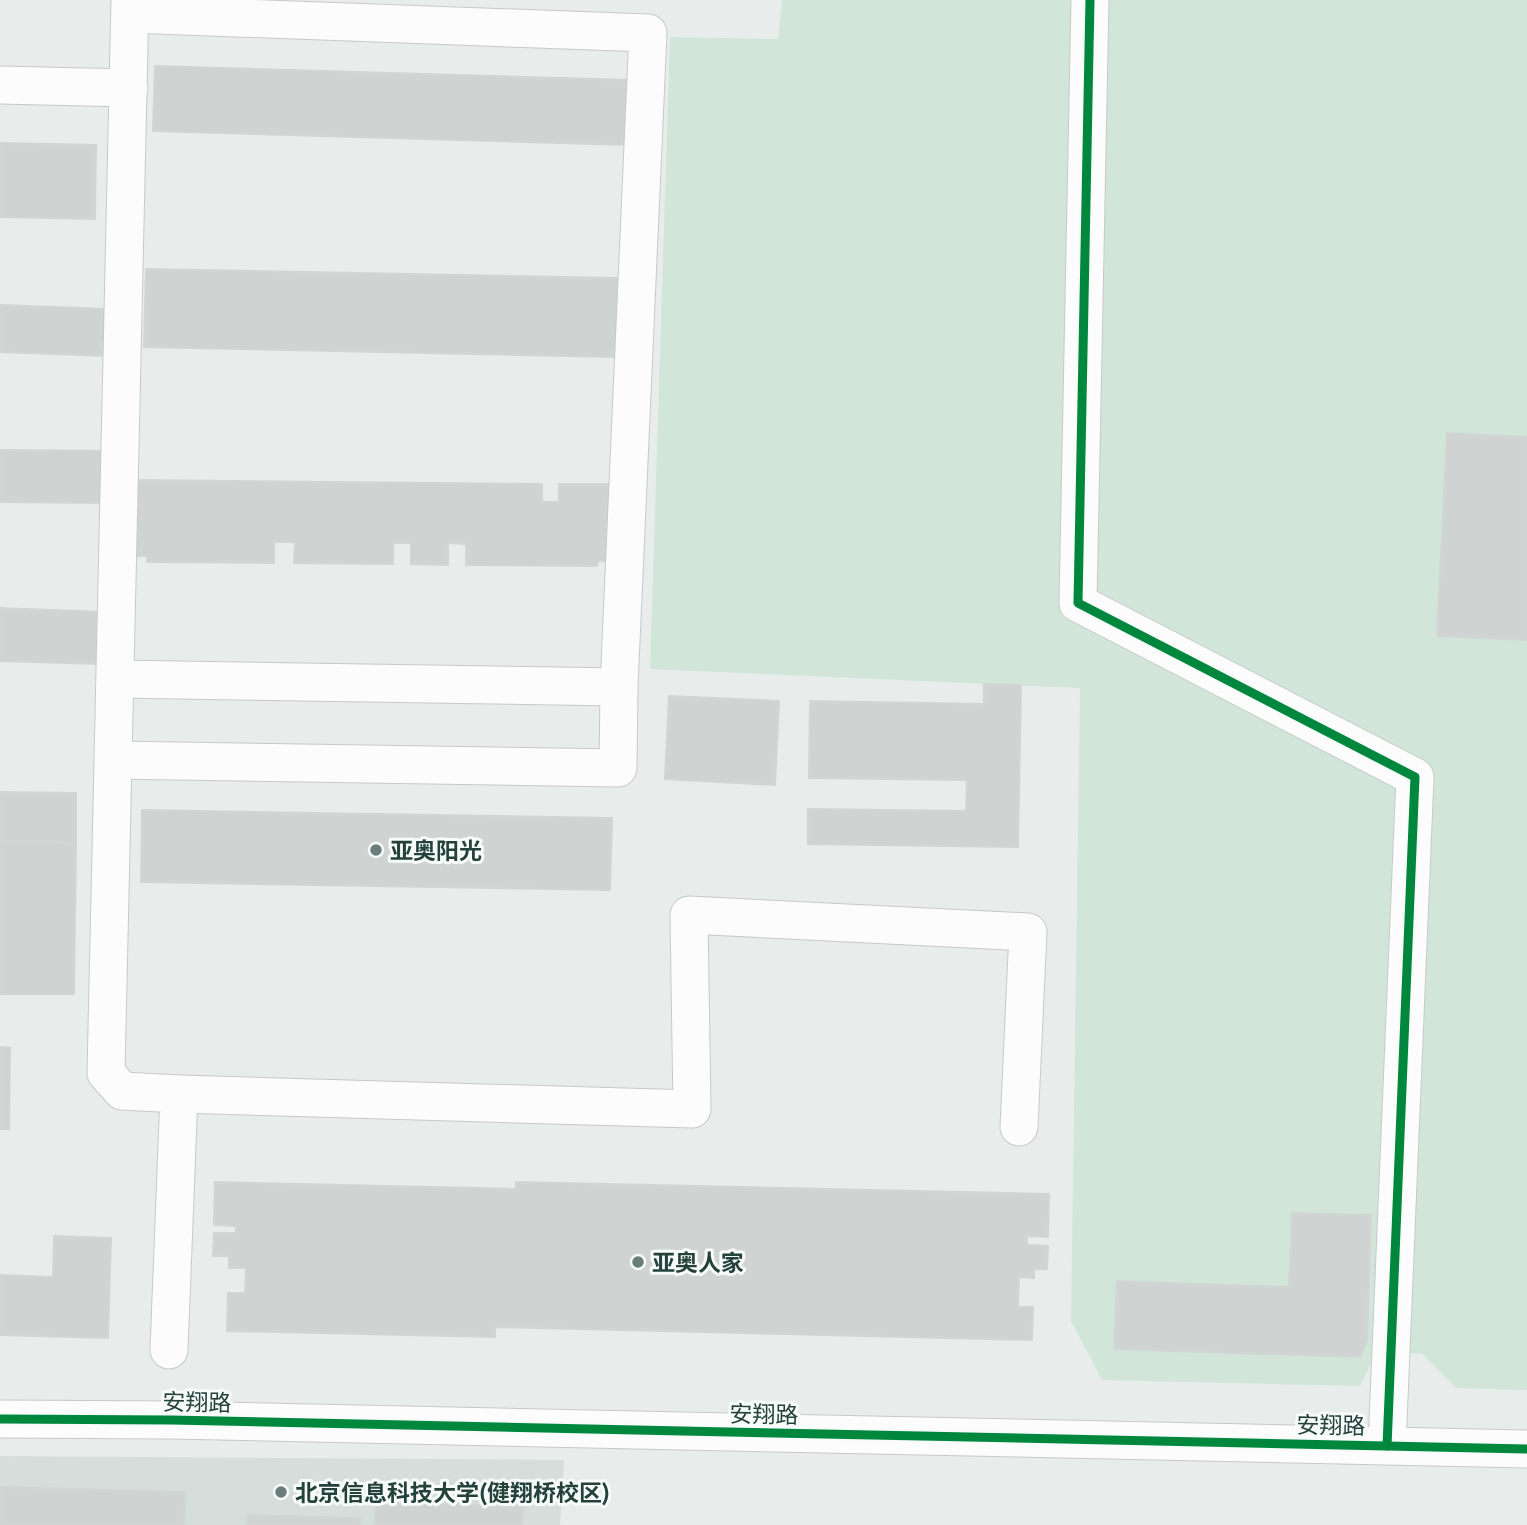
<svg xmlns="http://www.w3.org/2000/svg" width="1527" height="1525" viewBox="0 0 1527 1525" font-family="Ubuntu,'Noto Sans SC',sans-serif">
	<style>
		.built { fill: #d6dedb }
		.green { fill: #d1e6d8 }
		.building { fill: #cfd4d2; stroke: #d1d6d4; stroke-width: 2 }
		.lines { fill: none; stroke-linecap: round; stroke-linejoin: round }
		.minor-casing { stroke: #c5cac8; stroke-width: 39 }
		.minor { stroke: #fcfcfc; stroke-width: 37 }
		.cycleway-casing { stroke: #f7fbf9; stroke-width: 13 }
		.cycleway { stroke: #00873e; stroke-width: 9 }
		.poi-dot { fill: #697e78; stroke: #f7fbf9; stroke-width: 2.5 }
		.labels { text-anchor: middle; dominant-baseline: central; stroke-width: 6; stroke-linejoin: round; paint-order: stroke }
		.poi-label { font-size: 23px; font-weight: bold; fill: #24423a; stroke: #f7fbf9; text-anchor: start }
		.street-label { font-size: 23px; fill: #24423a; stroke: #f7fbf9 }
	</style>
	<rect width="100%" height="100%" fill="#e8edeb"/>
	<path class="built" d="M 0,1456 L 564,1460 L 560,1525 L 0,1525 Z"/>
	<path class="green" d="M 782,0 L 1527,0 L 1527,1390 L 1456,1388 L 1422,1354 L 1377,1352 L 1360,1386 L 1102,1380 L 1071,1321 L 1080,688 L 650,669 L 670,37 L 778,39 Z"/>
	<g class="building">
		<path d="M 155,66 L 629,80 L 627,145 L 153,131 Z"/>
		<path d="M 0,143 L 96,145 L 95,219 L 0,217 Z"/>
		<path d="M 146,269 L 619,278 L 617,357 L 144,347 Z"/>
		<path d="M 0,305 L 108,309 L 107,356 L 0,352 Z"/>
		<path d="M 1447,433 L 1527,437 L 1527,640 L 1437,636 Z"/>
		<path d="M 0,450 L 109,451 L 108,503 L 0,502 Z"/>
		<path d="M 137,480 L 542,484 L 542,502 L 559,502 L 559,484 L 616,484 L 615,561 L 598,561 L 597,566 L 466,565 L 466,544 L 448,543 L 448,565 L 411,564 L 411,543 L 393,543 L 393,564 L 294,563 L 295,542 L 274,542 L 274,563 L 147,562 L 147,556 L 136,556 Z"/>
		<path d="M 0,608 L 103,612 L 101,664 L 0,661 Z"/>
		<path d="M 984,684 L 1021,685 L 1018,847 L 808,844 L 808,809 L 966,811 L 967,780 L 809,778 L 810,701 L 984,704 Z"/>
		<path d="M 669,696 L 779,701 L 775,785 L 665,779 Z"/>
		<path d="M 0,792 L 76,793 L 76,843 L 0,842 Z"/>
		<path d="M 142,810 L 612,818 L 610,890 L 141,882 Z"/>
		<path d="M 0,842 L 76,843 L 74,994 L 0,994 Z"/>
		<path d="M 0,1047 L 10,1048 L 9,1129 L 0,1129 Z"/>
		<path d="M 215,1182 L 516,1189 L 516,1182 L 1049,1194 L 1048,1237 L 1027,1236 L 1027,1245 L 1048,1246 L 1047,1269 L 1034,1269 L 1034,1278 L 1019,1277 L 1018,1307 L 1033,1307 L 1032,1340 L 495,1327 L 495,1337 L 227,1331 L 228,1293 L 245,1293 L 246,1268 L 229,1268 L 229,1256 L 213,1256 L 214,1233 L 236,1233 L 236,1226 L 214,1225 Z"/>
		<path d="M 1292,1213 L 1371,1215 L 1367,1340 L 1360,1357 L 1114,1349 L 1117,1281 L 1289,1287 Z"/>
		<path d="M 54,1236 L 111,1238 L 108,1338 L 0,1335 L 0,1275 L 53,1277 Z"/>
		<path d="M 0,1487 L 185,1492 L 184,1525 L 0,1525 Z"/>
		<path d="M 376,1502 L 523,1506 L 522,1525 L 375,1525 Z"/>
		<path d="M 248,1515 L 361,1518 L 360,1525 L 247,1525 Z"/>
	</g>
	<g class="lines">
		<defs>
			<g id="minor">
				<path d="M 130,0 L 106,1073 L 122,1091 L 179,1094 L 169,1350"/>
				<path d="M 1090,0 L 1078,603 L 1415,777 L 1387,1446"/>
				<path d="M 130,14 L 648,33 L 619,687"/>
				<path d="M 0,85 L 129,88"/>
				<path d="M 114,760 L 618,768 L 619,687 L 116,679"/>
				<path d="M 179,1094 L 692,1109 L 689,915 L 1028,932 L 1019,1127"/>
				<path d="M 0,1419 L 171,1420 L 1527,1449"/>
			</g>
		</defs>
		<use href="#minor" class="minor-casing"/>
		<use href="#minor" class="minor"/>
		<defs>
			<g id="cycleway">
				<path d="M 1090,0 L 1078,603 L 1415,777 L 1387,1446"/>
				<path d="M 0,1419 L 171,1420 L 1527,1449"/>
			</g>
		</defs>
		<use href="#cycleway" class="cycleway-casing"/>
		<use href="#cycleway" class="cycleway"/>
	</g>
	<g class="poi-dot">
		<circle cx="376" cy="850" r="7"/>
		<circle cx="638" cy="1262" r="7"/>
		<circle cx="281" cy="1492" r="7"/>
	</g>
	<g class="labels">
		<g class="poi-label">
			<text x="390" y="850">亚奥阳光</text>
			<text x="652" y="1262">亚奥人家</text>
			<text x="295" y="1492">北京信息科技大学(健翔桥校区)</text>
		</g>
		<g class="street-label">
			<text transform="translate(197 1402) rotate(1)">安翔路</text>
			<text transform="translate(764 1414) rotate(1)">安翔路</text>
			<text transform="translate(1331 1425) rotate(1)">安翔路</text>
		</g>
	</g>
</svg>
